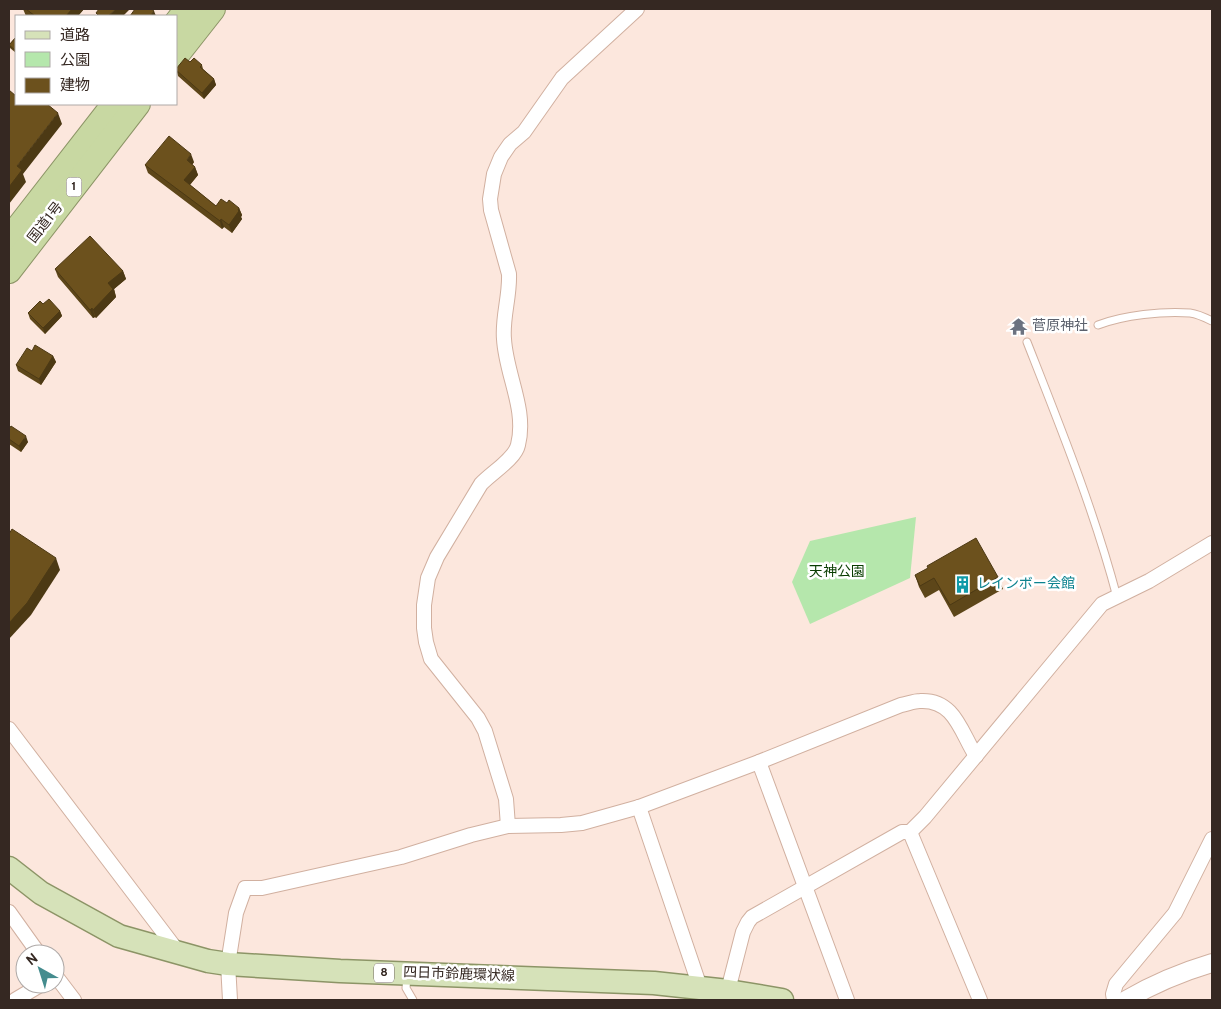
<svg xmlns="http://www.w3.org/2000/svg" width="1221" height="1009" viewBox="0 0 1221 1009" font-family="Overpass,'Noto Sans JP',sans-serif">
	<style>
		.green { fill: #b5e7ac }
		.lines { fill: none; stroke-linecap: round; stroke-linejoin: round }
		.service-casing { stroke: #d1b0a0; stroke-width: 9 }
		.minor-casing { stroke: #d1b0a0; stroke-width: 16 }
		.tertiary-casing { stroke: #d1b0a0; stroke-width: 20 }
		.primary-casing { stroke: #8c9466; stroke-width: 25 }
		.trunk-casing { stroke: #8c9466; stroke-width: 26 }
		.service { stroke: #fff; stroke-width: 7 }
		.minor { stroke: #fff; stroke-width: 14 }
		.tertiary { stroke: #fff; stroke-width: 18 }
		.primary { stroke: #d6e2b9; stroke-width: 22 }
		.trunk { stroke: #c8d8a2; stroke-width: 24 }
		.wall { fill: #5d4619 }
		.shaded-wall { fill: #4c3914 }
		.building { fill: #6c511d; stroke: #4c3914 }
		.labels { text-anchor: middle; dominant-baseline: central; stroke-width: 5; stroke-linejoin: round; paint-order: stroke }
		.shield { fill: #fff; stroke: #726864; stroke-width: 1 }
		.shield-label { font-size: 12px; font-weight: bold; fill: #352822 }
		.street-label { font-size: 14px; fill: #352822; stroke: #fff }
		.worship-label { font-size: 14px; fill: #5b616d; stroke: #fff; text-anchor: start }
		.park-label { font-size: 14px; fill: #093c01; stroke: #fff }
		.culture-label { font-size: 14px; fill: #0d838f; stroke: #fff; text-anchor: start }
	</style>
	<rect width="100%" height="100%" fill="#fce7dd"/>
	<path class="green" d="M 916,517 L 910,578 L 810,624 L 792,582 L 810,541 Z"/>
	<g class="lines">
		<defs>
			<g id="service">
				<path d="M 1098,325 C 1124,315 1163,311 1190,313 C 1198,314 1206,318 1212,321"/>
				<path d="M 1027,342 C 1060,426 1094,510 1117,597"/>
				<path d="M 407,977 L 406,988 L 413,1000"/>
			</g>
			<g id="minor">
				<path d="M 9,729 L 179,953"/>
				<path d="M 759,762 L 847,1000"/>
				<path d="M 639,807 L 700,987"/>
				<path d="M 508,826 L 506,799 L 485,731 L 478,718 L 431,659 L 426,642 L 424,628 L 424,605 L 428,578 L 437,557 L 481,484 C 491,473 515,459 518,445 C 527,409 506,375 504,339 C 502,318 510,296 509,274 L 491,210 L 490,199 L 494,174 L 501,157 L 510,144 L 524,132 L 562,78 L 637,9"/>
				<path d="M 910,832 L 925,817 L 1102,604 L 1149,581 L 1212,543"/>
				<path d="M 910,832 L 980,1000"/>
				<path d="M 9,912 L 39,954"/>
				<path d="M 55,975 L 74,1000"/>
				<path d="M 726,998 L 743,932 L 748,922 L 752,917 L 902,832 L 910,832"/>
				<path d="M 15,1000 L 42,984"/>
				<path d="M 230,1000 L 228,964 L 236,913 L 245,888 L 262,888 L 401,857 L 471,835 L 508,826 L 561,825 L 582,823 L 639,807 L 759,762 L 901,705 C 907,704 914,701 920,701 C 955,699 961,733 976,756"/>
				<path d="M 1114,1000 L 1113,994 L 1116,984 L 1175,913 L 1212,839"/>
			</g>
			<path id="tertiary" d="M 1126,1000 C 1153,984 1182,972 1212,963"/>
			<path id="primary" d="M 9,868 L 41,893 L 119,936 L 208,961 L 228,964 L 340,971 L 654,983 L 728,991 L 782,1000"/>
			<g id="trunk">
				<path d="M 176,23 L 187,9"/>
				<path d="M 176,56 L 213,9"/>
				<path d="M 9,239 L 114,104"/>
				<path d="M 9,271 L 138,104"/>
			</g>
		</defs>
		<use href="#service" class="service-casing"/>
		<use href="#minor" class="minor-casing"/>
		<use href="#tertiary" class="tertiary-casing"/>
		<use href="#primary" class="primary-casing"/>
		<use href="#trunk" class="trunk-casing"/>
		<use href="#service" class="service"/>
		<use href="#minor" class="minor"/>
		<use href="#tertiary" class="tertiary"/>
		<use href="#primary" class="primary"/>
		<use href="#trunk" class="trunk"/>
	</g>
	<g class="wall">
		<path d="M 23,9 L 84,9 L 78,16 L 26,16 Z"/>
		<path d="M 16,37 L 16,53 L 10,48 L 9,45 Z"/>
		<path d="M 190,62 L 202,65 L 203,69 L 214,79 L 216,85 L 204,99 L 178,76 L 176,69 Z"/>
		<path d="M 194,162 L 192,165 L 195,167 L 198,175 L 190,185 L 216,206 L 227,203 L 239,208 L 242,215 L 241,217 L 242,219 L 232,233 L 224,227 L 222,229 L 148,173 L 145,165 Z"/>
		<path d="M 55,269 L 123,271 L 126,279 L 114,289 L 116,297 L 96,318 L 95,317 L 93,318 L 58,277 Z"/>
		<path d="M 60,311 L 62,316 L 45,334 L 30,319 L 28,313 Z"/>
		<path d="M 32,351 L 53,356 L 56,362 L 41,385 L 18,371 L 16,365 Z"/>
		<path d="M 9,429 L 28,442 L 21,452 L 9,444 Z"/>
		<path d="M 915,575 L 998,577 L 1003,589 L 954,617 L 939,590 L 925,598 L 919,587 Z"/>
	</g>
	<g class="shaded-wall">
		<path d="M 72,9 L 84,9 L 78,16 L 66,16 Z"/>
		<path d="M 116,9 L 130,9 L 123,16 L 108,16 Z"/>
		<path d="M 154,11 L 156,16 L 150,16 Z"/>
		<path d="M 214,79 L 216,85 L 204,99 L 202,93 Z"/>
		<path d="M 58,113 L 62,124 L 23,174 L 26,182 L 9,204 L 9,187 L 17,166 Z"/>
		<path d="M 191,154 L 194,162 L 190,168 L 187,160 Z"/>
		<path d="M 195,167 L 198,175 L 187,188 L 184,180 Z"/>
		<path d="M 239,208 L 242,215 L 241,217 L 242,219 L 232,233 L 229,225 Z"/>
		<path d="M 221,219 L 224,227 L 222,229 L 220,221 Z"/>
		<path d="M 123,271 L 126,279 L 114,289 L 116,297 L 96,318 L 93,310 L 108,283 Z"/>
		<path d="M 92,308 L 95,317 L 93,318 L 90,310 Z"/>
		<path d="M 60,311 L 62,316 L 45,334 L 43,328 Z"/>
		<path d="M 53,356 L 56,362 L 41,385 L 39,379 Z"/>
		<path d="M 26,436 L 28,442 L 21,452 L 19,446 Z"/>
		<path d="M 56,558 L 60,570 L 31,615 L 9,639 L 9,623 Z"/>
	</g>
	<g class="building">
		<path d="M 26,9 L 72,9 L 66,16 L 35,16 Z"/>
		<path d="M 99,9 L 116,9 L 108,16 L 99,16 L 96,13 Z"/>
		<path d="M 135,9 L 151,9 L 154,11 L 150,16 L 130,16 Z"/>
		<path d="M 16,37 L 16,51 L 9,45 Z"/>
		<path d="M 185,58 L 190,62 L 194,58 L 202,65 L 200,67 L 214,79 L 202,93 L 176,70 L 176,69 Z"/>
		<path d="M 9,90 L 16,96 L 16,104 L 47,104 L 58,113 L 17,166 L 22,170 L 9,187 Z"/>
		<path d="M 169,136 L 191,154 L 187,160 L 195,167 L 184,180 L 216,206 L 221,199 L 227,203 L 229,200 L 239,208 L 238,210 L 239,211 L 229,225 L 221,219 L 220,221 L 145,165 Z"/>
		<path d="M 90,236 L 123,271 L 108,283 L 113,289 L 93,310 L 92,308 L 90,310 L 55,269 Z"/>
		<path d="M 49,299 L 60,311 L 43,328 L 28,313 L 40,301 L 43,304 Z"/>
		<path d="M 35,345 L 53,356 L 39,379 L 16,365 L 27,348 L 32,351 Z"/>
		<path d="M 11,426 L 26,436 L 19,446 L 9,439 L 9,429 Z"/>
		<path d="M 12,529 L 56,558 L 27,603 L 9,623 L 9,534 Z"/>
		<path d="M 976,538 L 998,577 L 950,605 L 934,578 L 920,586 L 915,575 L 928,568 L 927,566 Z"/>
	</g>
	<defs>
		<symbol id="temple-bare" viewBox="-9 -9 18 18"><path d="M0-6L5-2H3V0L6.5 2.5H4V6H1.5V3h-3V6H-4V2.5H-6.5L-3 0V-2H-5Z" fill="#6b7280" stroke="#fff" stroke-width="2.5" paint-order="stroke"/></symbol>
		<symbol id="building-bare" viewBox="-9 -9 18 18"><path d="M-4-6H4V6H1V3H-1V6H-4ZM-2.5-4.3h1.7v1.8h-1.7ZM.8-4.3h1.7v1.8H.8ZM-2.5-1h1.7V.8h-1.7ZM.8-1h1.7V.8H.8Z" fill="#0f9aa8" stroke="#fff" stroke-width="2.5" paint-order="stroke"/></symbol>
	</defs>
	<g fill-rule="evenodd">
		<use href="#temple-bare" x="1006" y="314" width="25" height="25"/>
		<use href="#building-bare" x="950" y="572" width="25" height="25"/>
	</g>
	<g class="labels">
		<g class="shield">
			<rect x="66.5" y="177.5" width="15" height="19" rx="4"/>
			<rect x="374" y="963.5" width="20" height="19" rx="4"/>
		</g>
		<g class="shield-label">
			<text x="74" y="187">1</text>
			<text x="384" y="973">8</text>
		</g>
		<g class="street-label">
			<text transform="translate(46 223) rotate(-52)">国道1号</text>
			<text transform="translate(459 975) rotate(2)">四日市鈴鹿環状線</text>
		</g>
		<g class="worship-label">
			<text x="1032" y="326">菅原神社</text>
		</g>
		<g class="park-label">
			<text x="837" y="572">天神公園</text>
		</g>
		<g class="culture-label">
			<text x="977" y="584">レインボー会館</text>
		</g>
	</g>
	<rect width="1221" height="1009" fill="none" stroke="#352822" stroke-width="20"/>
	<rect x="15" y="15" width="162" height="90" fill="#ffffff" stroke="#aea9a7"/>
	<rect x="25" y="31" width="25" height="8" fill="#d6e2b9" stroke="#aea9a7"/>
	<text x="60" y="40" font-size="15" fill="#352822">道路</text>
	<rect x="25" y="52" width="25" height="15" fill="#b5e7ac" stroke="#aea9a7"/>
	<text x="60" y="65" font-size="15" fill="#352822">公園</text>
	<rect x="25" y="78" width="25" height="15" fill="#6c511d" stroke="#aea9a7"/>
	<text x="60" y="90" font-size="15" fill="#352822">建物</text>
	<g transform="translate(40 969) rotate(321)"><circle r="24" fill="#ffffff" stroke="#aea9a7"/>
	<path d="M0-4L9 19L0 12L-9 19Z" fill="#448c8e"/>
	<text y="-8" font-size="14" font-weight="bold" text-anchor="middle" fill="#352822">N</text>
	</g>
</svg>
